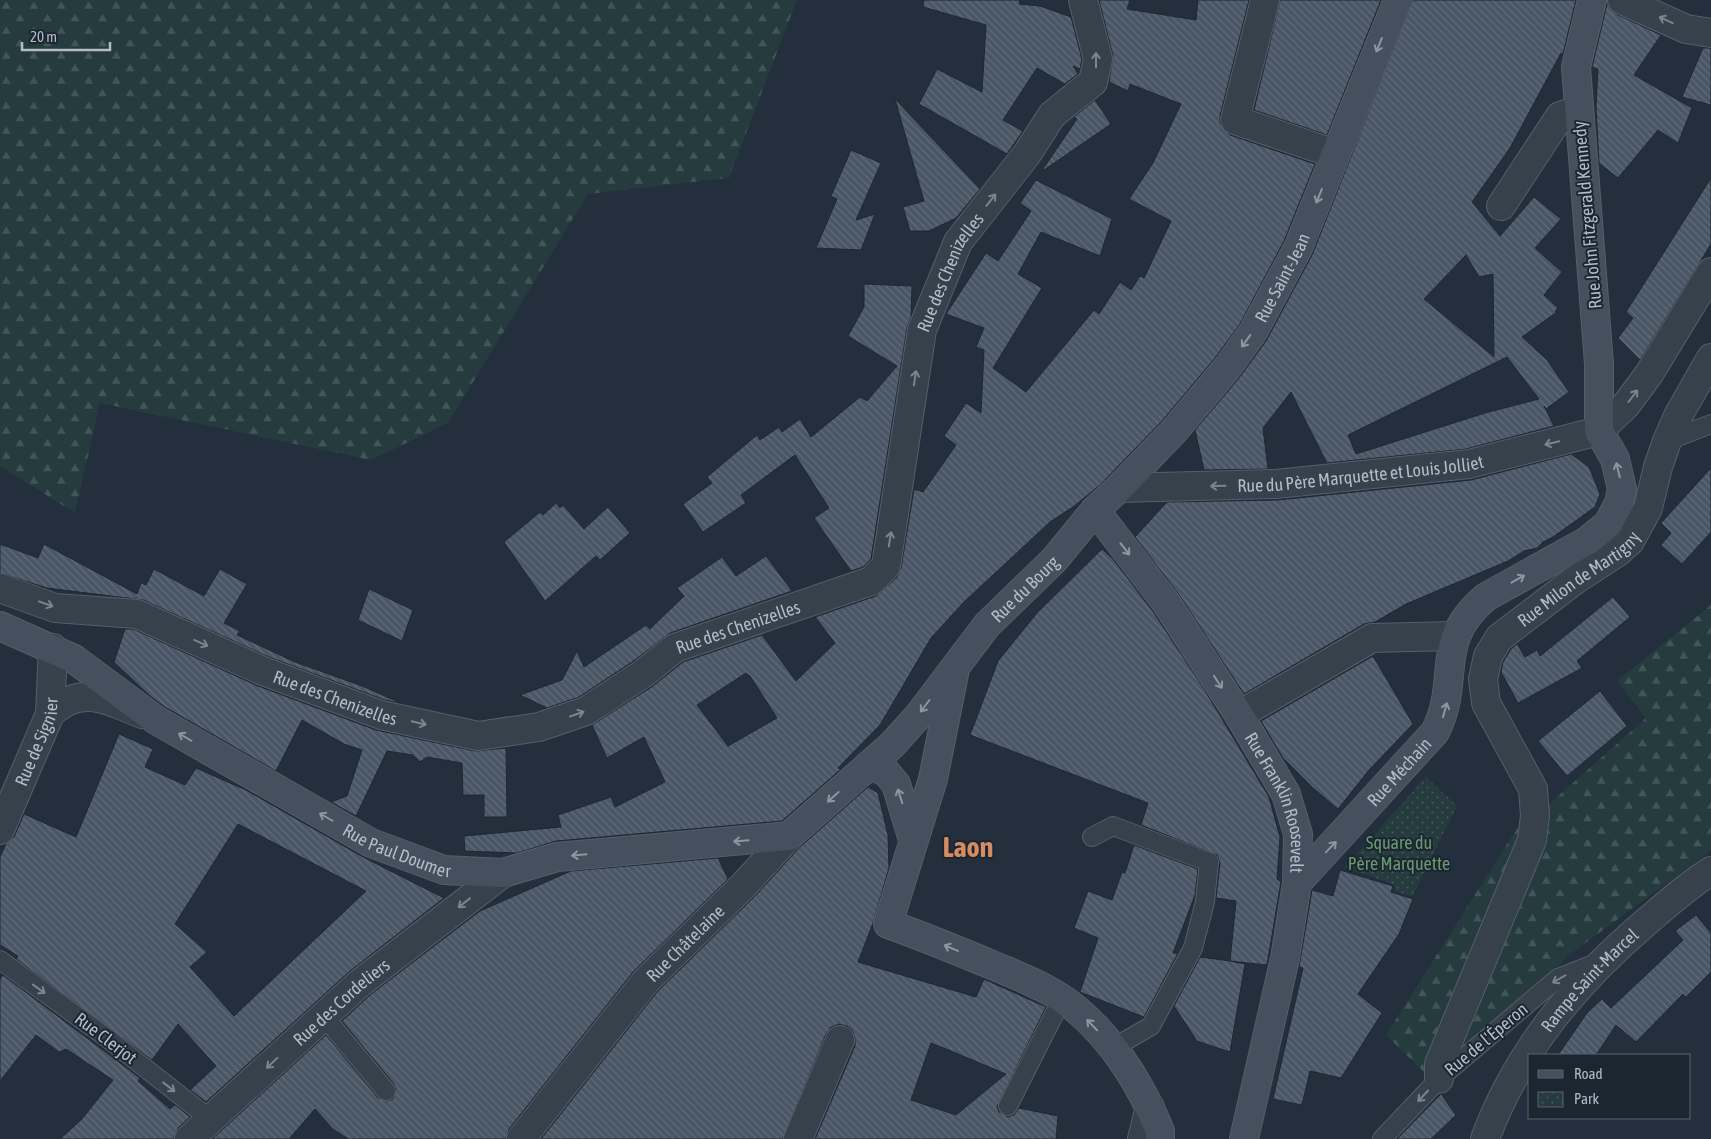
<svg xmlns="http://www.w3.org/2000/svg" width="1711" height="1139" viewBox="0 0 1711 1139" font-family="'Asap Condensed',sans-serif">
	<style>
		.forest { fill: url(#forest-firs) }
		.park { fill: url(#park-dots) }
		.building { fill: url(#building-back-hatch); stroke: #1e2833; fill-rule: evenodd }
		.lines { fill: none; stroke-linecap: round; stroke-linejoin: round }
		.lane-casing { stroke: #555e6a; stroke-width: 20 }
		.street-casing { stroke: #555e6a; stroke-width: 30 }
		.secondary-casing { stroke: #555e6a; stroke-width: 30 }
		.lane { stroke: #37414c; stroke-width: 18 }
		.street { stroke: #37414c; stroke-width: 28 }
		.secondary { stroke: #45505f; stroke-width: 28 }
		.oneway { stroke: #7b8490 }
		.oneway2 { stroke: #8c96a3 }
		.labels { text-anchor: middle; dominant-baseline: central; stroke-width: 4; stroke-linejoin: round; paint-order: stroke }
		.street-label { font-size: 18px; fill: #b2bbc8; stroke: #1c2631 }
		.park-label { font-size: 18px; fill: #699972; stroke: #1c2631 }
		.town-label { font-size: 28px; font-weight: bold; fill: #d48d60; stroke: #1c2631 }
	</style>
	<defs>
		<pattern id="forest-firs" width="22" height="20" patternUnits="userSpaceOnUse" patternTransform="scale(1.25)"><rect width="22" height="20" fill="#253b3d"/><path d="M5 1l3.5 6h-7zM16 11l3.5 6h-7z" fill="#425558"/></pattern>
		<pattern id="park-dots" width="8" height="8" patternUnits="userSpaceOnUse" patternTransform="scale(1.25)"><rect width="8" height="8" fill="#253b3d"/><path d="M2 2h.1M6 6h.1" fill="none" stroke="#425558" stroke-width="1.8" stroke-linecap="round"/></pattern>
		<pattern id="building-back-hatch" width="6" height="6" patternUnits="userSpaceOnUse" patternTransform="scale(1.25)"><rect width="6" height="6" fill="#495665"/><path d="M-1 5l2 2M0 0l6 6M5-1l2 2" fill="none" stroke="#616c7a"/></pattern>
	</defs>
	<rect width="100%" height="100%" fill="#232f3c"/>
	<g class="forest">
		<path d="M 0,0 L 797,0 L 729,178 L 588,194 L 448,423 L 371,460 L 100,403 L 75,513 L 0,466 Z"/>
		<path d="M 1711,605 L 1711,851 L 1573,952 L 1432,1080 L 1386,1035 L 1516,830 L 1548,805 L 1646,718 L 1617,681 Z"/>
	</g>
	<path class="park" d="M 1426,777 L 1457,806 L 1412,897 L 1395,891 L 1395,885 L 1345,867 Z"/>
	<g class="building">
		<path d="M 924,0 L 1020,0 L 1019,4 L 1040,6 L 1071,17 L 1082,59 L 1080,69 L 1073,66 L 1078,74 L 1065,84 L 1037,68 L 1003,120 L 1023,131 L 1007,154 L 919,104 L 937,69 L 982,92 L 986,25 L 923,7 Z"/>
		<path d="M 1099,0 L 1130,0 L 1127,9 L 1196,20 L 1198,0 L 1249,0 L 1220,116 L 1220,124 L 1230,135 L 1315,164 L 1284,241 L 1240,324 L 1215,358 L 1162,421 L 1100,485 L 1073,507 L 1050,522 L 964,602 L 931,638 L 880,725 L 838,768 L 841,769 L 782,821 L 556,841 L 517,853 L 465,851 L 464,836 L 561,827 L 558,815 L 611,797 L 615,807 L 665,782 L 644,737 L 607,758 L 592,725 L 653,686 L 683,662 L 762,635 L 796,681 L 835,643 L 815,617 L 876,596 L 897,577 L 901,568 L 914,489 L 923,492 L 956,445 L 944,436 L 966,403 L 981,413 L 984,350 L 976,347 L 984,328 L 946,314 L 986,253 L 998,261 L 1031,211 L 1020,203 L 1036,180 L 1112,219 L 1100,256 L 1041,232 L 1018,274 L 1042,288 L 993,368 L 1026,392 L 1094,310 L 1099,314 L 1120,282 L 1131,290 L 1140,276 L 1144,278 L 1171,221 L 1129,199 L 1153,163 L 1181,104 L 1130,84 L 1128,91 L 1109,82 L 1113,56 ZM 746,673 L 750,676 L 777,718 L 728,746 L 697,705 Z"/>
		<path d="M 1280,0 L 1381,0 L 1327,135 L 1254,110 Z"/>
		<path d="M 1413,0 L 1576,0 L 1563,54 L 1561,53 L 1510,148 L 1472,202 L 1500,236 L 1534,197 L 1561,219 L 1535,248 L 1562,272 L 1544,295 L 1558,308 L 1555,311 L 1557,312 L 1522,337 L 1547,360 L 1569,392 L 1546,409 L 1544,406 L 1554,426 L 1466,449 L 1327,463 L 1291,392 L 1263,428 L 1268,469 L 1204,470 L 1195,430 L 1239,378 L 1266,341 L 1312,255 ZM 1466,255 L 1479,277 L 1493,274 L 1494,357 L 1424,299 ZM 1507,357 L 1539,399 L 1485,413 L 1356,454 L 1348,435 Z"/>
		<path d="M 1607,4 L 1616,14 L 1661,35 L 1634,75 L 1692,108 L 1678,143 L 1658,130 L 1618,178 L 1599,163 L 1596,107 L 1598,69 L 1592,67 Z"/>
		<path d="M 1703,48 L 1711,48 L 1711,105 L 1682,97 Z"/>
		<path d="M 895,99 L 980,189 L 956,218 L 929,231 L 910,231 L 903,207 L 924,201 Z"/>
		<path d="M 1095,100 L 1111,124 L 1044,170 L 1043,169 L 1077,119 L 1074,117 Z"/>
		<path d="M 851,150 L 881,163 L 856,220 L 875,214 L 861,250 L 816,248 L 837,199 L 831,196 Z"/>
		<path d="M 1711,178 L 1711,244 L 1640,360 L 1618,338 L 1633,318 L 1626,312 Z"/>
		<path d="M 864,284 L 912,286 L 911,317 L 907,328 L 871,559 L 863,567 L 851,571 L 814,518 L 829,508 L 795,455 L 741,495 L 746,503 L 703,532 L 683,504 L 712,483 L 707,477 L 757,435 L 760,440 L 779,427 L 782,432 L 800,419 L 811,437 L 860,397 L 867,401 L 897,366 L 848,336 L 864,307 Z"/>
		<path d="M 1571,454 L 1589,467 L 1600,494 L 1595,507 L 1553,537 L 1543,542 L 1537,548 L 1524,551 L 1508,561 L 1406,604 L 1375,622 L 1364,624 L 1244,694 L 1180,596 L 1135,537 L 1167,502 L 1278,500 L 1471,480 Z"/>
		<path d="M 1711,468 L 1711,532 L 1682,564 L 1661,545 L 1671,533 L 1661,523 Z"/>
		<path d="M 556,503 L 560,508 L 563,505 L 584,529 L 608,507 L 630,533 L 600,560 L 596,556 L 545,601 L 504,542 L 540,512 L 543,515 Z"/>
		<path d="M 0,544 L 38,558 L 44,544 L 137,594 L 141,583 L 146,585 L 154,569 L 204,596 L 220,569 L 247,584 L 224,623 L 240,631 L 237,635 L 295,662 L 362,686 L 401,703 L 385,700 L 269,657 L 143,600 L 47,588 L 0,573 Z"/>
		<path d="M 1102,549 L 1113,559 L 1154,613 L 1204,689 L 1269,797 L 1280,837 L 1277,879 L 1281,882 L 1267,965 L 1230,961 L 1245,964 L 1230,1052 L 1197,1041 L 1174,1006 L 1200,957 L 1230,961 L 1236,901 L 1216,898 L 1220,863 L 1217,855 L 1141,825 L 1148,803 L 970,735 L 998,661 L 1037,613 Z"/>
		<path d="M 766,556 L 792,591 L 670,633 L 635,660 L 579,697 L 547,708 L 520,695 L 562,680 L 577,651 L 584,667 L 646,625 L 650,629 L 684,596 L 677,588 L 722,557 L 736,576 Z"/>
		<path d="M 369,589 L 413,610 L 402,641 L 358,620 Z"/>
		<path d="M 1613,597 L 1630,617 L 1577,661 L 1582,668 L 1518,703 L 1501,672 L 1503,662 L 1511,649 L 1517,644 L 1525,657 L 1537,650 L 1540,656 Z"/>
		<path d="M 125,629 L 133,629 L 258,686 L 376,730 L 475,751 L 506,748 L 507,817 L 484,817 L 484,795 L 463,795 L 462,763 L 427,757 L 420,762 L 413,755 L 387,751 L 356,816 L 331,802 L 347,796 L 362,750 L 344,744 L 302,720 L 276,771 L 165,707 L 150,696 L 114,662 Z"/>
		<path d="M 1373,656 L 1413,724 L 1369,770 L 1338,809 L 1313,788 L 1283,758 L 1261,721 Z"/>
		<path d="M 1600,691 L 1627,726 L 1567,776 L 1538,741 Z"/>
		<path d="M 119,734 L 153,749 L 145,767 L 185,785 L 196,768 L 246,790 L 363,857 L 444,898 L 350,971 L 206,1102 L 190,1090 L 216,1066 L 178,1024 L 152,1060 L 16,959 L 18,956 L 0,945 L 0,857 L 6,844 L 14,837 L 24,814 L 76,837 ZM 238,824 L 366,891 L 234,1016 L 190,967 L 207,952 L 175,924 Z"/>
		<path d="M 868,787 L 878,793 L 888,835 L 889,868 L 873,923 L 858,962 L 976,997 L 984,979 L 1046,1007 L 997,1107 L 999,1112 L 1008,1117 L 1014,1115 L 1019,1108 L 1058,1116 L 1056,1139 L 815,1139 L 855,1046 L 855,1038 L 852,1030 L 847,1026 L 839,1024 L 831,1027 L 826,1034 L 783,1139 L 541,1139 L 657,992 L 755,896 L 800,847 ZM 931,1043 L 951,1051 L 1006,1074 L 956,1115 L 911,1100 Z"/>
		<path d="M 1134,845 L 1198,869 L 1195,895 L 1173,953 L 1178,953 L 1144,1017 L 1080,992 L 1098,938 L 1074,928 L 1088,891 L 1112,900 L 1122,872 L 1125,873 Z"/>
		<path d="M 718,858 L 728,879 L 633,972 L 509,1129 L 506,1139 L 348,1139 L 333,1129 L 315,1109 L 289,1139 L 212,1139 L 326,1035 L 378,1098 L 387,1101 L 393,1099 L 396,1090 L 394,1084 L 342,1021 L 370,995 L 480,911 L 571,871 Z"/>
		<path d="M 1340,870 L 1393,886 L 1391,892 L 1413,899 L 1399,934 L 1358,994 L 1382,1013 L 1341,1078 L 1310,1071 L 1302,1105 L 1273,1099 L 1303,968 L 1299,967 L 1312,890 L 1333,896 Z"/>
		<path d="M 1696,915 L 1711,933 L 1711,972 L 1686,997 L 1683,994 L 1636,1042 L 1616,1025 L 1596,1055 L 1558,1055 L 1587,1013 L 1602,999 L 1611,1008 L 1683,940 L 1675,931 Z"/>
		<path d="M 3,975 L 140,1078 L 138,1081 L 170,1109 L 175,1105 L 190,1117 L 178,1128 L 174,1139 L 60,1139 L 82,1119 L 113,1080 L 66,1049 L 59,1052 L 36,1035 L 0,1081 L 0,979 Z"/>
		<path d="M 1441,1094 L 1456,1115 L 1431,1139 L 1397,1139 Z"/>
	</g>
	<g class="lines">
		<defs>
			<g id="lane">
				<path d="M 1667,441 L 1711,424"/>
				<path d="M 1092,837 L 1113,826 L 1209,862 L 1205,902 L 1193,948 L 1151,1026 L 1113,1048"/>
				<path d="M 0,960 L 107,1038 L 210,1119"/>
				<path d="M 323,1015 L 386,1091"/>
				<path d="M 1008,1106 L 1062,999"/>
				<path d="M 1382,1139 L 1439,1079 L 1558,978 L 1596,963"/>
			</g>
			<g id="street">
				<path d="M 1265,0 L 1235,120 L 1335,154"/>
				<path d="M 1622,0 L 1686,29 L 1711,33"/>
				<path d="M 1501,206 L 1560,116 L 1579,110"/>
				<path id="s1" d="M 1119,488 L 1276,484 L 1469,464 L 1599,431 L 1626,405 L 1649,374 L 1711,272"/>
				<path id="s2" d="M 0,588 L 55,608 L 137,614 L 263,671 L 381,715 L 478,736 L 539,727 L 586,711 L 644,673 L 675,648 L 871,581 L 886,566 L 922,330 L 958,242 L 1027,154 L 1052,115 L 1093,82 L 1098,59 L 1083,0"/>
				<path d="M 50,714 C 80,684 108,700 142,714"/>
				<path d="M 1239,715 L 1372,638 L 1455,636"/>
				<path id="s3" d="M 0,830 L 50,714 L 53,648"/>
				<path id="s4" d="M 1439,1079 L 1439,1064 L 1532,840 L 1535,816 L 1533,789 L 1486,703 L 1483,679 L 1488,656 L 1499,638 L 1575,580 L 1618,552 L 1630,541 L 1648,508 L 1658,467 L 1667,441 L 1678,416 L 1711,358"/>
				<path id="s5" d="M 189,1139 L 360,983 L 503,873"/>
				<path id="s6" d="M 521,1139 L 645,982 L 744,885 L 789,836"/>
				<path d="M 798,1139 L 840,1040"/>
				<path d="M 1142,1139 L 1150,1107"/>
				<path id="s7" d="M 1485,1139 C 1517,1052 1575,983 1645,923 C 1666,905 1687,886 1711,871"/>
			</g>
			<g id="secondary">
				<path id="s8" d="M 1095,510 L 1167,604 L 1239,715 L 1286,794 L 1298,834 L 1297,883 L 1285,958 L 1244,1139"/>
				<path id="s9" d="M 0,626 L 74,659 L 156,720 L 371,843 L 444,870 L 503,873 L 557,857 L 789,836 L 892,745 L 919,715 L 987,625 L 1055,559 L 1095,510 L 1119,488 L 1174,431 L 1227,368 L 1253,332 L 1298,248 L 1398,0"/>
				<path d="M 954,674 L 933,779 L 888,924 C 925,937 961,952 997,967 C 1025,979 1054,990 1077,1010 C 1116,1043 1141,1085 1160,1131 L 1160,1139"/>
				<path d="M 869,765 L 886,772 L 896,784 L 913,840"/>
				<path id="s10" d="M 1297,883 L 1435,732 C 1462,679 1432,642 1486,597 L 1587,541 L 1608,524 L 1619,503 L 1622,489 L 1615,459 L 1599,431 L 1599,364 L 1576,67 L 1592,0"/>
			</g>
		</defs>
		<use href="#lane" class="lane-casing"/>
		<use href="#street" class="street-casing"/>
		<use href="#secondary" class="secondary-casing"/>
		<use href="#lane" class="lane"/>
		<use href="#street" class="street"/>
		<use href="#secondary" class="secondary"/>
	</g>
	<defs><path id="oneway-shaft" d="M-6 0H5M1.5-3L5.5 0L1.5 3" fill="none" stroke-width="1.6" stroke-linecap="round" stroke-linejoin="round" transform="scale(1.25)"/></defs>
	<g class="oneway">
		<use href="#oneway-shaft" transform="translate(1666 20) rotate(-155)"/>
		<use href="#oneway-shaft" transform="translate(1096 60) rotate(-90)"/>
		<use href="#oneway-shaft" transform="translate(991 200) rotate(-52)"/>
		<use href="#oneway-shaft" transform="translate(915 378) rotate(-81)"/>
		<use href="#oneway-shaft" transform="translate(1633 396) rotate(-53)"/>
		<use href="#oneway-shaft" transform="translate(1552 443) rotate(166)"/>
		<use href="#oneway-shaft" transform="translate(1218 486) rotate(179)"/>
		<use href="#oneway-shaft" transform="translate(890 539) rotate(-81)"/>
		<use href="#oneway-shaft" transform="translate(46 604) rotate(20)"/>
		<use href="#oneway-shaft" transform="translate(201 643) rotate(24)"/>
		<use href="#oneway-shaft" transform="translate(577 714) rotate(-19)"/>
		<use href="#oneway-shaft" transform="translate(419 723) rotate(13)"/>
		<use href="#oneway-shaft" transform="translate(464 903) rotate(142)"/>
		<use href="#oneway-shaft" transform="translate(1559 979) rotate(150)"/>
		<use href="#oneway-shaft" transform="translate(39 989) rotate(36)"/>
		<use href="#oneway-shaft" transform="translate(272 1063) rotate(137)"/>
		<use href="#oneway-shaft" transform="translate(169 1087) rotate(38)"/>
		<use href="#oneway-shaft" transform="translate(1423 1096) rotate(133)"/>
	</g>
	<g class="oneway2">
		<use href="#oneway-shaft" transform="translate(1379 45) rotate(112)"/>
		<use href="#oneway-shaft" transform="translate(1319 196) rotate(112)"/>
		<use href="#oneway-shaft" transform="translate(1246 341) rotate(126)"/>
		<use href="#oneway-shaft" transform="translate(1618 470) rotate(-104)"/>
		<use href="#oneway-shaft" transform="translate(1125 549) rotate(52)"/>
		<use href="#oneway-shaft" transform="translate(1518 579) rotate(-29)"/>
		<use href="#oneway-shaft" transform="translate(1218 682) rotate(57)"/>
		<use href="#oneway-shaft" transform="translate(925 706) rotate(127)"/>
		<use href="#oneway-shaft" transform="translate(1445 710) rotate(-74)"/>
		<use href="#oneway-shaft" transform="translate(185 737) rotate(-150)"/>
		<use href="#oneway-shaft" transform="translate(900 796) rotate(-108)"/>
		<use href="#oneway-shaft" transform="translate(833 797) rotate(138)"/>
		<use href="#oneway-shaft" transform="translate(326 817) rotate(-150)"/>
		<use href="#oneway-shaft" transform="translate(741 841) rotate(175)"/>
		<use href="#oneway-shaft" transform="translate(1331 847) rotate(-46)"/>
		<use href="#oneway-shaft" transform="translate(579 855) rotate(175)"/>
		<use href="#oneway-shaft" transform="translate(951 948) rotate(-157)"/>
		<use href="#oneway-shaft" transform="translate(1092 1025) rotate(-134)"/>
	</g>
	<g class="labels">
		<g class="street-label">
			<text transform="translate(1587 215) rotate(-95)">Rue John Fitzgerald Kennedy</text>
			<text stroke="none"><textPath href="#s2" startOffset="1256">Rue des Chenizelles</textPath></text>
			<text stroke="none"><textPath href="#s9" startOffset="1606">Rue Saint-Jean</textPath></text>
			<text stroke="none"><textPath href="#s1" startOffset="242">Rue du Père Marquette et Louis Jolliet</textPath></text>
			<text stroke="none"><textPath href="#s4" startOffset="575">Rue Milon de Martigny</textPath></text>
			<text stroke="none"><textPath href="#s9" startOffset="1200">Rue du Bourg</textPath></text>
			<text stroke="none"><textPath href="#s2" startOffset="791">Rue des Chenizelles</textPath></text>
			<text stroke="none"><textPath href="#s2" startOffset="356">Rue des Chenizelles</textPath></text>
			<text stroke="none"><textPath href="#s3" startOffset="96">Rue de Signier</textPath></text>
			<text stroke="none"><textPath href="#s10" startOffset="151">Rue Méchain</textPath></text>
			<text stroke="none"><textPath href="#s8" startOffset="348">Rue Franklin Roosevelt</textPath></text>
			<text stroke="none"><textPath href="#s9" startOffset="458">Rue Paul Doumer</textPath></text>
			<text stroke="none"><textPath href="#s6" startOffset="256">Rue Châtelaine</textPath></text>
			<text stroke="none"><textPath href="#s7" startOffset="192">Rampe Saint-Marcel</textPath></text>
			<text stroke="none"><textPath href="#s5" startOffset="205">Rue des Cordeliers</textPath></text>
			<text transform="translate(106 1038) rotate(37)">Rue Clerjot</text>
			<text transform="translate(1486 1039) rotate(-40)">Rue de l'Éperon</text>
		</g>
		<g class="park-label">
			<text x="1399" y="842">Square du<tspan x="1399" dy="21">Père Marquette</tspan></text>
		</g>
		<g class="town-label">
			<text x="968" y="847">Laon</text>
		</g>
	</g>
	<rect x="1528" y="1054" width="162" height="65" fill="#1c2631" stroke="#58626d"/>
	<rect x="1538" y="1070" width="25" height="8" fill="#45505f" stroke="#58626d"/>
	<text x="1574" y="1079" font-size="15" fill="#b2bbc8">Road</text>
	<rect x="1538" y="1092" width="25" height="15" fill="url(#park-dots)" stroke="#58626d"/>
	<text x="1574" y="1104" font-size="15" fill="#b2bbc8">Park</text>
	<path d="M22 42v8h88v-8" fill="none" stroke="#b2bbc8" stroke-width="2.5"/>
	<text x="30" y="42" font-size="15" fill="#b2bbc8" stroke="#1c2631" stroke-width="4" paint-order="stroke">20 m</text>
</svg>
